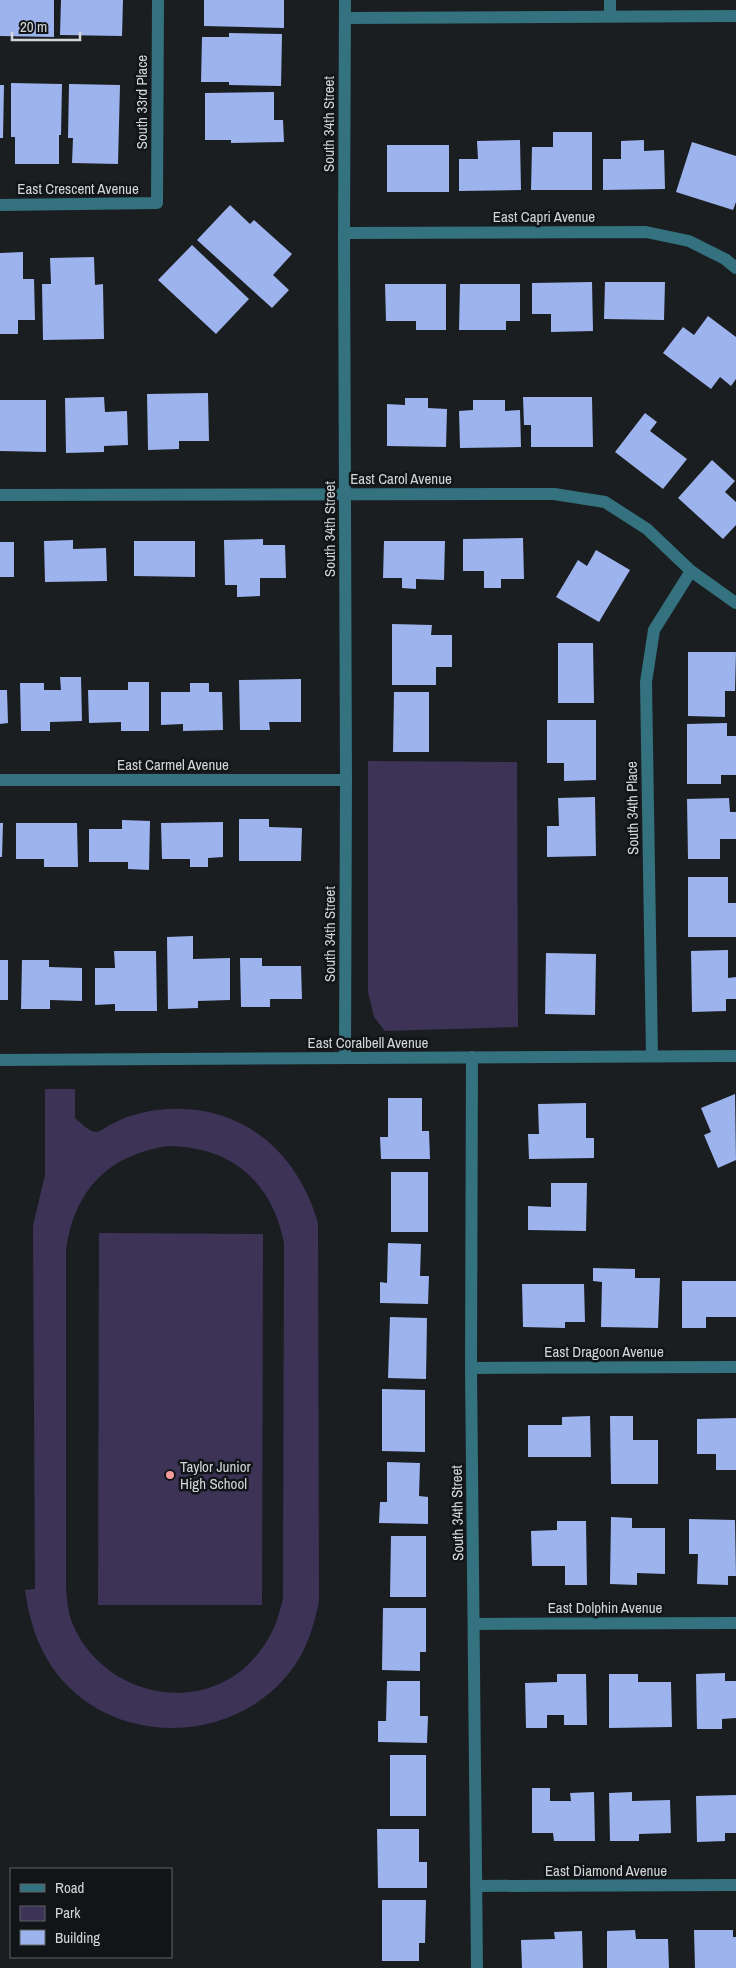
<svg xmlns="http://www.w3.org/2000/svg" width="736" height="1968" viewBox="0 0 736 1968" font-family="'Archivo Narrow',sans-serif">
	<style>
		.green { fill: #3d3357; fill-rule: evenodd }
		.building { fill: #9db3ed }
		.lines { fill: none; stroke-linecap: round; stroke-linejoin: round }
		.minor { stroke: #33727e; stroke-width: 12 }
		.poi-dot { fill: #f59b9b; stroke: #111518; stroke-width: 2 }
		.labels { text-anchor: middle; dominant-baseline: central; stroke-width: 5; stroke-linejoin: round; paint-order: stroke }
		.street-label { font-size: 15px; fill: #d3d6d8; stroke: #111518 }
		.poi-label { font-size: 15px; fill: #d3d6d8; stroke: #111518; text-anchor: start }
	</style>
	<rect width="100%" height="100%" fill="#1a1e21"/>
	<g class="green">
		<path d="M 368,761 L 517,762 L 518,1027 L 385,1031 L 374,1017 L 368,992 Z"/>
		<path d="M 45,1089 L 75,1089 L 75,1118 C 80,1122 90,1133 97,1132 C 102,1131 108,1125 114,1123 C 127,1116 142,1112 157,1110 C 237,1100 297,1149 318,1223 L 319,1602 C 314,1624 308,1646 295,1665 C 239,1747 109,1750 52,1667 C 36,1643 29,1618 25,1590 L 35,1589 L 33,1226 L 45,1175 ZM 169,1146 C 231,1147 272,1181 284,1243 L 283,1598 C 279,1616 274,1632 263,1647 C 214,1719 107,1702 73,1625 C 68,1614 67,1600 66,1588 L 66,1250 C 74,1190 109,1154 169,1146 Z"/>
		<path d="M 99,1233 L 263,1234 L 262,1605 L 98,1605 Z"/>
	</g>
	<g class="building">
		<path d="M 0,0 L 54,0 L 54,37 L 0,36 Z"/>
		<path d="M 61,0 L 123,0 L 122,36 L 60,35 Z"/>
		<path d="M 204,0 L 284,0 L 284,28 L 204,26 Z"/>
		<path d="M 229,33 L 282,34 L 281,86 L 229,85 L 229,82 L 201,82 L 202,37 L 229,37 Z"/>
		<path d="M 11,83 L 62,84 L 61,135 L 59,135 L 59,164 L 15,164 L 15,137 L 11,137 Z"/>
		<path d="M 69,84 L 120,85 L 118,164 L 72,163 L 73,138 L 68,138 Z"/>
		<path d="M 0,85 L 4,85 L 3,138 L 0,138 Z"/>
		<path d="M 274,92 L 274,120 L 283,120 L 284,142 L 231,143 L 231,140 L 205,140 L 205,93 Z"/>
		<path d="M 553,132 L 592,132 L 592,190 L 531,190 L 532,147 L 553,147 Z"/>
		<path d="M 520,140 L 521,190 L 459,191 L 459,159 L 478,159 L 477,141 Z"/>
		<path d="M 644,140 L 644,151 L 664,150 L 665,189 L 603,190 L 603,159 L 621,159 L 621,141 Z"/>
		<path d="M 692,142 L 736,156 L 736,202 L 733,210 L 676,192 Z"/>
		<rect x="387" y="145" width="62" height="47"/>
		<path d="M 230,205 L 250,224 L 254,220 L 292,254 L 273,275 L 289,290 L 272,308 L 197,240 Z"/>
		<path d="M 192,245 L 249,299 L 216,334 L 158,280 Z"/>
		<path d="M 23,252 L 23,279 L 34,279 L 35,320 L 18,320 L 18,334 L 0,334 L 0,253 Z"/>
		<path d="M 94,257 L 95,285 L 103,284 L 104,339 L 43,340 L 42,284 L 51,284 L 50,258 Z"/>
		<path d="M 592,282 L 593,331 L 551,332 L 551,314 L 532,314 L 532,283 Z"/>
		<path d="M 605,282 L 665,282 L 664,320 L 604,319 Z"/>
		<path d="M 385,284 L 446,284 L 446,330 L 416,330 L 416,321 L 386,321 Z"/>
		<path d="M 460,284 L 520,284 L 520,321 L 506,321 L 506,330 L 459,330 Z"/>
		<path d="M 708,316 L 736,337 L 736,379 L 731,386 L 720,377 L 711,389 L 663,353 L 683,327 L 694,335 Z"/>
		<path d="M 208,393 L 209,441 L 179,441 L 179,449 L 148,450 L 147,394 Z"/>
		<path d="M 104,397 L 105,412 L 127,411 L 128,445 L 104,446 L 104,452 L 66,453 L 65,398 Z"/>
		<path d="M 523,397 L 592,397 L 593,447 L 531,447 L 531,425 L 524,425 Z"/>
		<path d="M 405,398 L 428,398 L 428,408 L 447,409 L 446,447 L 387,446 L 387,404 L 405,405 Z"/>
		<path d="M 0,400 L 46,400 L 46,452 L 0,451 Z"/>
		<path d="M 473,400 L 505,400 L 505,411 L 520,410 L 521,447 L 460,448 L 459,411 L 473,410 Z"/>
		<path d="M 645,413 L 657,422 L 650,431 L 687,459 L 663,489 L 615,452 Z"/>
		<path d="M 712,460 L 735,481 L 725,492 L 736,502 L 736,525 L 723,539 L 678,498 Z"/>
		<path d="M 523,538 L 524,579 L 501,579 L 501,588 L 484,588 L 484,571 L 463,571 L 463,539 Z"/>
		<path d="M 263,539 L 263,545 L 285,545 L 286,578 L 260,578 L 260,596 L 237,597 L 237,585 L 225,585 L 224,540 Z"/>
		<path d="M 73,540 L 73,549 L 106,548 L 107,581 L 45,582 L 44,541 Z"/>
		<path d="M 134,541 L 195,541 L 195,577 L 134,576 Z"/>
		<path d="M 384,541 L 445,541 L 444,580 L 416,579 L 416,589 L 402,588 L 402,578 L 383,578 Z"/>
		<rect x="0" y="542" width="14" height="35"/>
		<path d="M 596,550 L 630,570 L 599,622 L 556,597 L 578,560 L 587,566 Z"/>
		<path d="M 392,624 L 432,625 L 431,635 L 452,635 L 452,667 L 436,667 L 436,685 L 392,685 Z"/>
		<path d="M 558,643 L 593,643 L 594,703 L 558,703 Z"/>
		<path d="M 688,652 L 736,652 L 735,691 L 725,691 L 725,717 L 688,716 Z"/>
		<path d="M 60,677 L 81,677 L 82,721 L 50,722 L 50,731 L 21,731 L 20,683 L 44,683 L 44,690 L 61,690 Z"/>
		<path d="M 301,679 L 301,722 L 269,722 L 270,730 L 240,730 L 239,680 Z"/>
		<path d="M 128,682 L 149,682 L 149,731 L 121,731 L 121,722 L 89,723 L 88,690 L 128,690 Z"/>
		<path d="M 190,683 L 209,683 L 209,692 L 222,692 L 223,730 L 183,731 L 183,724 L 161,725 L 161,692 L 190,692 Z"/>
		<path d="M 0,690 L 7,690 L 8,723 L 0,724 Z"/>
		<path d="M 394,692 L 429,692 L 429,752 L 393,752 Z"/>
		<path d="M 547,720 L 596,720 L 596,780 L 564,781 L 564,763 L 547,763 Z"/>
		<path d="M 727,723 L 727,736 L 736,736 L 736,775 L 721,775 L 721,784 L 687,784 L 687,724 Z"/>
		<path d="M 595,797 L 596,856 L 547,857 L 547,826 L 559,826 L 558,798 Z"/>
		<path d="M 729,798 L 730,812 L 736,812 L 736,839 L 720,839 L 720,859 L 688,859 L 687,799 Z"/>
		<path d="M 239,819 L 269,819 L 269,827 L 302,828 L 301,861 L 239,861 Z"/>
		<path d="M 122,820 L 150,821 L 149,870 L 128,869 L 128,862 L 89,862 L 89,829 L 122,829 Z"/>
		<path d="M 223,822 L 223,857 L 208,858 L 208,867 L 190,867 L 190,859 L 162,859 L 161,823 Z"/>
		<path d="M 0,823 L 3,823 L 2,857 L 0,857 Z"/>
		<path d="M 16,823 L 77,823 L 78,867 L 44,867 L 44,859 L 16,859 Z"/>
		<path d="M 688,877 L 728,877 L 728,903 L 736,903 L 736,937 L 688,937 Z"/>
		<path d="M 193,936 L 193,959 L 230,958 L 230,1000 L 198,1001 L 198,1008 L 168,1009 L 167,937 Z"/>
		<path d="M 728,950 L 728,978 L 736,977 L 736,999 L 726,999 L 726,1011 L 692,1012 L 691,951 Z"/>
		<path d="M 114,951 L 156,951 L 157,1011 L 115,1011 L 115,1004 L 95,1005 L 95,968 L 115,968 Z"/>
		<path d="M 546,953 L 596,954 L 595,1015 L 545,1014 Z"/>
		<path d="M 240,958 L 262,958 L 262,966 L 301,966 L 302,999 L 270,999 L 270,1007 L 241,1007 Z"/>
		<rect x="0" y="960" width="8" height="40"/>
		<path d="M 22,960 L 49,960 L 49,967 L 82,968 L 82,1001 L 50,1000 L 50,1009 L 21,1009 Z"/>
		<path d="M 735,1094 L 736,1160 L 718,1168 L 704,1135 L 711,1132 L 701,1108 Z"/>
		<path d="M 388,1098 L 422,1098 L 422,1131 L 429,1131 L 430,1159 L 381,1159 L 380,1137 L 388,1137 Z"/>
		<path d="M 586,1103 L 586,1138 L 594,1138 L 594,1158 L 529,1159 L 528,1134 L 539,1134 L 538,1104 Z"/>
		<rect x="391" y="1172" width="37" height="60"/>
		<path d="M 551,1183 L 587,1183 L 586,1231 L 528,1230 L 528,1206 L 551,1207 Z"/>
		<path d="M 388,1243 L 421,1244 L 420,1276 L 429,1276 L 428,1304 L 380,1303 L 380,1282 L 387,1283 Z"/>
		<path d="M 593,1268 L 635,1269 L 635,1278 L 660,1278 L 658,1328 L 601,1327 L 602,1282 L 593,1281 Z"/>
		<path d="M 682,1281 L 736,1281 L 736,1317 L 706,1317 L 706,1328 L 682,1328 Z"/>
		<path d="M 522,1284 L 584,1284 L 585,1322 L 565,1322 L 565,1328 L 523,1327 Z"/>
		<path d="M 390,1317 L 427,1318 L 426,1379 L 388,1378 Z"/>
		<path d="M 382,1389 L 425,1390 L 425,1452 L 382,1451 Z"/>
		<path d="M 590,1416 L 591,1457 L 528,1457 L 528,1425 L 562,1425 L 562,1417 Z"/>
		<path d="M 610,1416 L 633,1416 L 633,1440 L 658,1440 L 658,1484 L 611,1484 Z"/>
		<path d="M 736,1418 L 736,1470 L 716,1470 L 716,1454 L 697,1454 L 697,1419 Z"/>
		<path d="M 387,1462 L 420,1463 L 419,1496 L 428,1497 L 428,1524 L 379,1523 L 380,1502 L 387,1502 Z"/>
		<path d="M 611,1517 L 632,1518 L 632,1528 L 665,1528 L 665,1574 L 637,1573 L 637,1585 L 610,1584 Z"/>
		<path d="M 689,1519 L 735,1520 L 736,1576 L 728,1576 L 728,1585 L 697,1584 L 698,1554 L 689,1554 Z"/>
		<path d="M 557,1521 L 586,1521 L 587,1585 L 565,1585 L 565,1566 L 532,1566 L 531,1531 L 557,1530 Z"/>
		<path d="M 391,1536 L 426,1536 L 426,1597 L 390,1597 Z"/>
		<path d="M 383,1608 L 426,1608 L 426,1652 L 420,1652 L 420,1671 L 382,1670 Z"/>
		<path d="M 725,1673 L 725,1681 L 736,1681 L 736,1718 L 722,1719 L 722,1729 L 697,1729 L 696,1674 Z"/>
		<path d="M 557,1674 L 586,1674 L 587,1725 L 564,1725 L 564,1715 L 547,1715 L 547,1728 L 526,1728 L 525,1683 L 557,1682 Z"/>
		<path d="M 609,1674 L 638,1674 L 638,1682 L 671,1682 L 672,1727 L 609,1728 Z"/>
		<path d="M 387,1681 L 420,1681 L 420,1716 L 428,1716 L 427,1743 L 378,1742 L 378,1721 L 386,1721 Z"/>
		<rect x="390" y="1755" width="36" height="61"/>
		<path d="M 532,1788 L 550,1788 L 550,1801 L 571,1801 L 570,1793 L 594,1792 L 595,1841 L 554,1841 L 553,1833 L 532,1833 Z"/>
		<path d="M 632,1792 L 632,1801 L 670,1800 L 671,1833 L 639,1834 L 639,1841 L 610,1841 L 609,1793 Z"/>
		<path d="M 736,1795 L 736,1833 L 725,1833 L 725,1841 L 697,1842 L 696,1796 Z"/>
		<path d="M 377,1829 L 419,1829 L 419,1862 L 427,1862 L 427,1888 L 378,1888 Z"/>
		<path d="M 382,1900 L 426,1900 L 425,1943 L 419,1943 L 419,1961 L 382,1961 Z"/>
		<path d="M 635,1930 L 636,1939 L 668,1939 L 669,1968 L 607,1968 L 607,1931 Z"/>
		<path d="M 694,1930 L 733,1930 L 733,1937 L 736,1937 L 736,1968 L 695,1968 Z"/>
		<path d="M 582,1931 L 583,1968 L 522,1968 L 521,1940 L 555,1939 L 554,1932 Z"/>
	</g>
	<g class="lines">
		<g class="minor">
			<path d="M 610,0 L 610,16"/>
			<path d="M 345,18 L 736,16"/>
			<path d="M 0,205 L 157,203 L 158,0"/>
			<path d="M 344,233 L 646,232 L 689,241 L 725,259 L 736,268"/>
			<path d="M 0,495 L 554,494 L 605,502 L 647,529 L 691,571 L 736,603"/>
			<path d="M 0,780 L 346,780"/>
			<path d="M 652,1056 L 646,682 L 654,630 L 691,571"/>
			<path d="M 472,1057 L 471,1368 L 477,1968"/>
			<path d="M 345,1058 L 346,780 L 344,233 L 345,0"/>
			<path d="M 0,1060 L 736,1056"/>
			<path d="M 471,1368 L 736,1367"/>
			<path d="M 474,1624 L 736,1623"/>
			<path d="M 476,1886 L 736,1885"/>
		</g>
	</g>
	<circle class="poi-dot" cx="170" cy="1475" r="5"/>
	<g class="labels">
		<g class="street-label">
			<text transform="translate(141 102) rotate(-90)">South 33rd Place</text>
			<text transform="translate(328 124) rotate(-90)">South 34th Street</text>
			<text x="78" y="188">East Crescent Avenue</text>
			<text x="544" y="216">East Capri Avenue</text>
			<text x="401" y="478">East Carol Avenue</text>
			<text transform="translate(329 529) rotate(-90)">South 34th Street</text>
			<text x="173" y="764">East Carmel Avenue</text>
			<text transform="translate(632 808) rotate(-91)">South 34th Place</text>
			<text transform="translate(329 934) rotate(-90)">South 34th Street</text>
			<text x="368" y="1042">East Coralbell Avenue</text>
			<text x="604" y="1351">East Dragoon Avenue</text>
			<text transform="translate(457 1513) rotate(-91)">South 34th Street</text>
			<text x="605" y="1607">East Dolphin Avenue</text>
			<text x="606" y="1870">East Diamond Avenue</text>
		</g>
		<g class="poi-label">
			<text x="180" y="1466">Taylor Junior<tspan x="180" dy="17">High School</tspan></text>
		</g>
	</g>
	<rect x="10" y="1868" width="162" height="90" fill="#111518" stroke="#5f6265"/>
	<rect x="20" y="1884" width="25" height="8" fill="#33727e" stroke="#5f6265"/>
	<text x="55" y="1893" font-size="15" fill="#d3d6d8">Road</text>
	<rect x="20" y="1906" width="25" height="15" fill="#3d3357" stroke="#5f6265"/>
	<text x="55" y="1918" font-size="15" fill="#d3d6d8">Park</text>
	<rect x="20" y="1930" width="25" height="15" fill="#9db3ed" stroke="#5f6265"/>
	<text x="55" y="1943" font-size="15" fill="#d3d6d8">Building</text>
	<path d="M12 32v8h68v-8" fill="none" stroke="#d3d6d8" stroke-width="2.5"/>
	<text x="20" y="32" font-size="15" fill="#d3d6d8" stroke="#111518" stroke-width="4" paint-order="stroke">20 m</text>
</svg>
